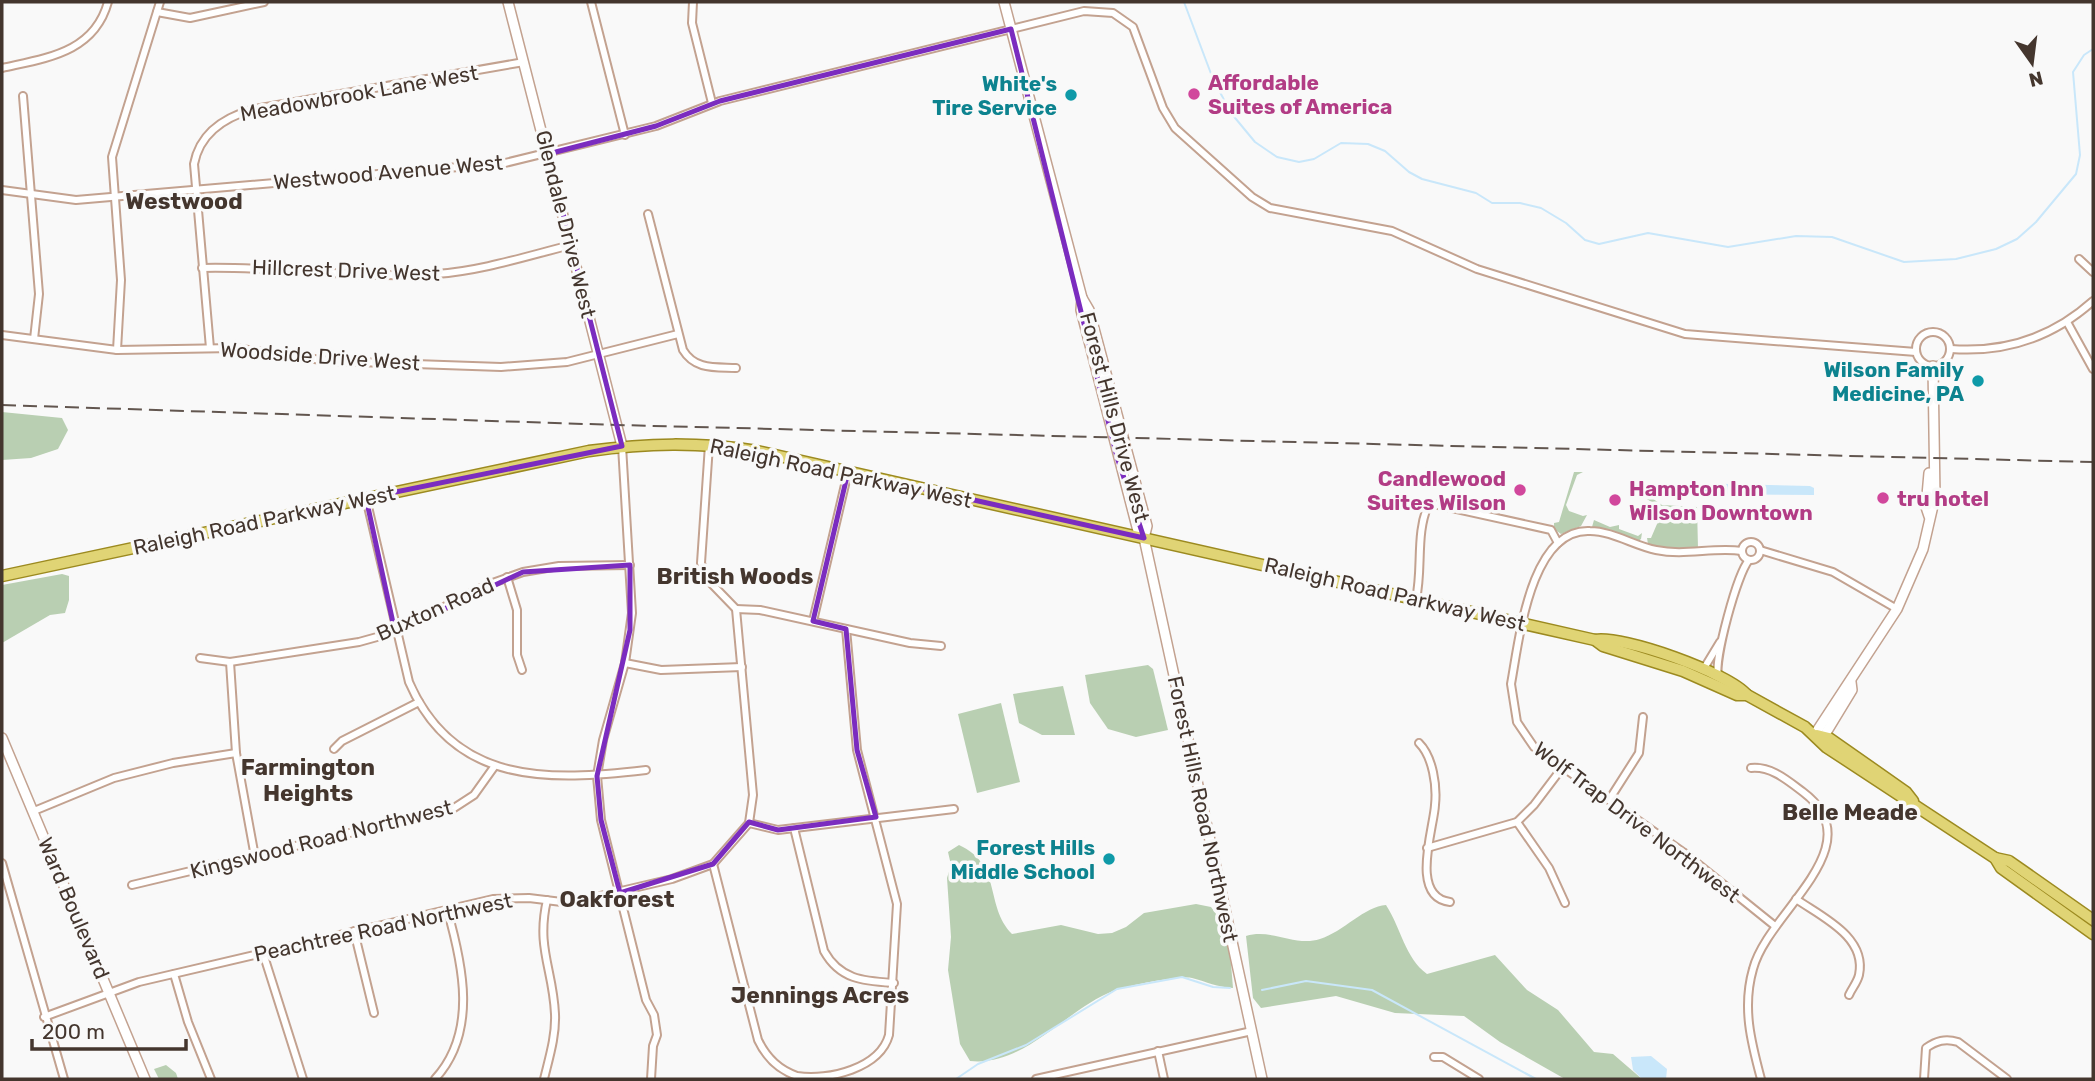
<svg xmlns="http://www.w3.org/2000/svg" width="2095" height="1081" viewBox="0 0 2095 1081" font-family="Rubik,sans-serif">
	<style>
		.green { fill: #b9cfb2 }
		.water { fill: #c9e7fa }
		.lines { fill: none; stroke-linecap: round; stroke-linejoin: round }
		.stream { stroke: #c9e7fa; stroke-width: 2 }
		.street-casing { stroke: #c3a290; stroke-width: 10 }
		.secondary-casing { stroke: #c3a290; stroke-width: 12 }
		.primary-casing { stroke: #9c8a20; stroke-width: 13 }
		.street { stroke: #fff; stroke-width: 6 }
		.secondary { stroke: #fff; stroke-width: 9 }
		.primary { stroke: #e0d475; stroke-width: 10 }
		.rail { stroke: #62564f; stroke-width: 2; stroke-dasharray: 14 7; stroke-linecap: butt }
		.marked { fill: none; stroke: #7b2cbf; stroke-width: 5; stroke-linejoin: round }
		.hotel-dot { fill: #d1479c; stroke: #f9f9f9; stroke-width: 2.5 }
		.culture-dot { fill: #0f9aa8; stroke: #f9f9f9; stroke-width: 2.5 }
		.labels { text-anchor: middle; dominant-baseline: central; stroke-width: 7; stroke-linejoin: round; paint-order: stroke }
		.hotel-label { font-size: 21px; font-weight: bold; fill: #b23c85; stroke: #f9f9f9; text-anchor: start }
		.culture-label { font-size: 21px; font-weight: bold; fill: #0d838f; stroke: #f9f9f9; text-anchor: end }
		.street-label { font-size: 21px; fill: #44362e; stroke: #f9f9f9 }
		.neighbourhood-label { font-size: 23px; font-weight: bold; fill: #44362e; stroke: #f9f9f9 }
	</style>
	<rect width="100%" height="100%" fill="#f9f9f9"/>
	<g class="green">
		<path d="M 2,412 L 62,418 L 68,430 L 58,449 L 31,458 L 2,460 Z"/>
		<path d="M 1574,472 L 1583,472 L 1577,475 L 1566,505 L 1569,511 L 1583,516 L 1587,515 L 1581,526 L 1561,534 L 1554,529 L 1554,523 L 1559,522 Z"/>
		<path d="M 1643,492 L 1662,505 L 1697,507 L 1698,548 L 1668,549 L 1648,544 L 1647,538 L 1651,538 L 1663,510 L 1647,499 Z"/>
		<path d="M 1594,520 L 1610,527 L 1619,525 L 1619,529 L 1638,536 L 1642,533 L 1641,539 L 1637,542 L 1592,527 Z"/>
		<path d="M 62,574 L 69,576 L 69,600 L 65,613 L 50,615 L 2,643 L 2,585 Z"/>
		<path d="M 1148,665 L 1153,669 L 1168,730 L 1136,737 L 1108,729 L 1090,703 L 1085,675 Z"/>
		<path d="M 1063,686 L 1075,735 L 1042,735 L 1019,723 L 1013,694 Z"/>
		<path d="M 1001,703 L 1020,782 L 977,793 L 958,714 Z"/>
		<path d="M 959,845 C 1003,865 984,905 1012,934 L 1061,925 L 1098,934 L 1112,933 L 1126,927 L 1144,913 L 1196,904 L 1211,907 L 1219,918 L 1230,952 L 1233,988 C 1217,987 1207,982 1192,978 C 1180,975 1125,986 1113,991 C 1066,1009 1025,1067 970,1061 L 960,1044 L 948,970 L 951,937 L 947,878 L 951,865 L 948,852 Z"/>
		<path d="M 1386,905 C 1401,928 1405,958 1427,974 L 1495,955 L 1527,990 L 1558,1010 L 1594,1052 L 1613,1054 L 1642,1079 L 1565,1079 L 1500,1042 L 1464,1016 L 1395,1013 L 1336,996 L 1261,1008 L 1253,998 L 1246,936 C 1271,928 1295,947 1320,939 C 1343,932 1365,906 1386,905 Z"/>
		<path d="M 166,1065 L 176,1073 L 178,1079 L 159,1079 L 154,1069 Z"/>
	</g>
	<g class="water">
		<path d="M 1660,483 L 1682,484 L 1685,488 L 1680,494 L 1660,494 L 1657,490 Z"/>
		<path d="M 1689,483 L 1810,486 L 1814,488 L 1814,495 L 1691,494 Z"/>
		<path d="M 1651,1056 L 1667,1069 L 1666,1079 L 1642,1079 L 1633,1070 L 1631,1057 Z"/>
	</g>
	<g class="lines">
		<g class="stream">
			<path d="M 1184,2 L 1213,79 L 1231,113 L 1255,142 L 1277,157 L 1299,162 L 1314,159 L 1341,143 L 1368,144 L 1385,151 L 1409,172 L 1422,179 L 1476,193 L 1492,203 L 1520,203 L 1541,208 L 1566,223 L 1585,240 L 1599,244 L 1648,233 L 1728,247 L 1796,236 L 1832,237 L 1904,262 L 1956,259 L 1996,249 L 2017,239 L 2036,222 L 2076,174 L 2080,155 L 2073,72 L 2084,55 L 2093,49"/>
			<path d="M 1262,990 L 1306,981 L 1372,990 L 1536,1079"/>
			<path d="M 956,1079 L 978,1064 L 1026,1045 L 1117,989 L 1182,977 L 1213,987 L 1230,988"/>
		</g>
		<defs>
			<g id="street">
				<path d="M 591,2 L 625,135"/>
				<path d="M 693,2 L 692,23 L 712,103"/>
				<path d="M 157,12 L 190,18 L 264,2"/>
				<path d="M 2,68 C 46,58 94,53 108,2"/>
				<path d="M 23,96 L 39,294 L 34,339"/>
				<path d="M 2,190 L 76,200 L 505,163 L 656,126 L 720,101 L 1084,11 L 1113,13 L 1133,27 L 1163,108 L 1175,128 L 1252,197 L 1270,208 L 1392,231 L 1477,269 L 1685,334 L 1916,352"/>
				<path d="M 648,214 L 683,350 C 695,370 715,367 736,368"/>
				<path d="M 2079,259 L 2093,272"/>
				<path d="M 202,268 C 280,266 358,279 436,274 C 481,271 527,256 571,245"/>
				<path d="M 2067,322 L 2093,369"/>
				<circle cx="1933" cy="349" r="17"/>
				<path d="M 2,335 L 117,350 L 234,348 L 329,361 L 501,367 L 567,362 L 678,334"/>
				<path d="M 210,348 L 194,164 C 200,132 225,117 254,109 L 524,62"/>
				<path d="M 1951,349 C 2005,353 2053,337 2093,301"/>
				<path d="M 117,350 L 121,280 L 112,157 L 160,2"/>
				<path d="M 709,445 L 701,563 L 707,579 L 736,609 L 753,795 L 749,823"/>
				<path d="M 622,446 L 632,613 L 625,663 L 603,740 L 597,776 L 601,820 L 646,1000 L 654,1015 L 657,1035 L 653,1046 L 651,1079"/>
				<path d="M 366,498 L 409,682 C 454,786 550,781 646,770"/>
				<circle cx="1751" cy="551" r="9"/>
				<path d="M 1760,550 L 1833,572 L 1897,609"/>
				<path d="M 1742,551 C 1713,547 1685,556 1656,550 C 1635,546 1612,531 1590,531 C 1530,528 1519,641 1511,684 L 1517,722 L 1534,747 L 1683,852 L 1775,926"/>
				<path d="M 507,577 L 517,610 L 517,655 L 522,670"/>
				<path d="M 1416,599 C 1423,568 1415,533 1429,503 L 1551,530 L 1558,543"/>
				<path d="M 736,609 L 760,610 L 910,643 L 941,646"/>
				<path d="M 813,621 L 848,472"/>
				<path d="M 200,658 L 230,662 L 359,642 L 395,632 L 487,585 L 523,572 L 559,566 L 630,565"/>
				<path d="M 230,662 L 236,753 L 255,857"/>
				<path d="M 625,663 L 661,670 L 742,667"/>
				<path d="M 1703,670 L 1720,642"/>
				<path d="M 1718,677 C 1714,659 1737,574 1749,560"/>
				<path d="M 1419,743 C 1433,757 1437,786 1435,805 C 1434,828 1409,897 1450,902"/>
				<path d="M 334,749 L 342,741 L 419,702"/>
				<path d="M 1751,768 C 1771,766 1787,780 1803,792 C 1875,846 1768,911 1753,969 C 1742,1007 1751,1042 1761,1079"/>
				<path d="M 1609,800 L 1639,753 L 1643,717"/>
				<path d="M 34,811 L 114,778 L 173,763 L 236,753"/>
				<path d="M 1517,822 L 1549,868 L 1565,903"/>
				<path d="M 794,828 L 824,951 C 840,980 864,981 894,983"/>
				<path d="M 1427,848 L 1517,822 L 1534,805 L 1562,768"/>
				<path d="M 2,863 L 64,1079"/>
				<path d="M 713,864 L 758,1040 C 766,1057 779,1070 797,1076 C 829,1081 880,1068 889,1035 L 897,904 L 857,750 L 846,629"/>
				<path d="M 132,885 L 454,808 L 474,795 L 494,767"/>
				<path d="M 1796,899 C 1822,917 1867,937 1859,975 C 1857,983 1852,988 1849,995"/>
				<path d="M 354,931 L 374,1013"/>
				<path d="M 263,953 L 303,1079"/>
				<path d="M 174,974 L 188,1022 L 211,1079"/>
				<path d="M 44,1017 L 139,982 L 493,899 L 529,898 L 570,903 L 672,879 L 713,864 L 749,823 L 778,830 L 954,809"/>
				<path d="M 1158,1051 L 1164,1079"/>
				<path d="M 1434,1057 L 1443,1057 L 1479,1079"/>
				<path d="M 435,1079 C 478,1032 463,965 447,909"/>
				<path d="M 544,1079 C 549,1058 556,1036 555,1014 C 553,969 536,948 547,900"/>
				<path d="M 1036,1079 L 1252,1031"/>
				<path d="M 1924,1079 L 1926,1048 C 1936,1041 1945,1038 1958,1042 L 2007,1079"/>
			</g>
			<g id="secondary">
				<path d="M 508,2 L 622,446"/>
				<path d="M 1004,2 L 1082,298 L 1089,310 L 1147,526 L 1144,538 L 1262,1079"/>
				<path d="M 1082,298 L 1081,310 L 1138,531 L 1144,538"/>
				<path d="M 1929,473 L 1926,507 L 1929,516"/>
				<path d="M 1815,734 L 1897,609 L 1923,549 L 1935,497 L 1933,366"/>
				<path d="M 2,738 L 145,1079"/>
				<path d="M 1821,741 L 1852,690 L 1851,682"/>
			</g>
			<g id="primary">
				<path d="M 2,576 L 589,451 C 647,443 699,442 757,451 L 1595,640 L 1603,646 L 1683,671 L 1737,695 L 1747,695 L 1805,727 L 1826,747 L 1995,858 L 2001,868 L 2093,934"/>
				<path d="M 1595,640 C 1623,635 1729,673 1747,695"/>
				<path d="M 1817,735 L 1829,738 L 1906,792 L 1913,801"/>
				<path d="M 1995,858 L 2009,861 L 2093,920"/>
			</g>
		</defs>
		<use href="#street" class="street-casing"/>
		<use href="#secondary" class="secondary-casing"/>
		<use href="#primary" class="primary-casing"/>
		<use href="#street" class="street"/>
		<use href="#secondary" class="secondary"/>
		<use href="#primary" class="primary"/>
		<path class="rail" d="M 2,405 L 617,425 L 2093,462"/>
	</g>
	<path class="marked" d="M 1011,29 L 1117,457 L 1144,538 L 848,472 L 813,621 L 846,629 L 857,750 L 876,817 L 778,830 L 749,822 L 713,864 L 620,893 L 601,820 L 597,776 L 630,630 L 630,565 L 523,572 L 395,632 L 366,498 L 622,446 L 548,154 L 656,126 L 720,101 Z"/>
	<g class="hotel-dot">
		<circle cx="1194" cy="94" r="7"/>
		<circle cx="1520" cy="490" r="7"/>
		<circle cx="1883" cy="498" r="7"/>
		<circle cx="1615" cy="500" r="7"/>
	</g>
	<g class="culture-dot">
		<circle cx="1071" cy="95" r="7"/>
		<circle cx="1978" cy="381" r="7"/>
		<circle cx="1109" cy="859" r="7"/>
	</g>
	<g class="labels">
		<g class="hotel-label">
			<text x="1208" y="82">Affordable<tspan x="1208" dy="24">Suites of America</tspan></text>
			<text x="1506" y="478" text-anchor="end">Candlewood<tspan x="1506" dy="24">Suites Wilson</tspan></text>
			<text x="1629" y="488">Hampton Inn<tspan x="1629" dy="24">Wilson Downtown</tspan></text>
			<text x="1897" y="498">tru hotel</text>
		</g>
		<g class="culture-label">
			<text x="1057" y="83">White's<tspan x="1057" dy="24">Tire Service</tspan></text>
			<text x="1964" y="369">Wilson Family<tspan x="1964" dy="24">Medicine, PA</tspan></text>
			<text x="1095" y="847">Forest Hills<tspan x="1095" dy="24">Middle School</tspan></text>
		</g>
		<g class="street-label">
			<text transform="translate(359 93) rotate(-10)">Meadowbrook Lane West</text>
			<text transform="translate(388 172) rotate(-5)">Westwood Avenue West</text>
			<text transform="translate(566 224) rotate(76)">Glendale Drive West</text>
			<text transform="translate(346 270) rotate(2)">Hillcrest Drive West</text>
			<text transform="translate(320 356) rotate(4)">Woodside Drive West</text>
			<text transform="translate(1115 417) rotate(75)">Forest Hills Drive West</text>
			<text transform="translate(841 473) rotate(12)">Raleigh Road Parkway West</text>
			<text transform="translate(264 520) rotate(-12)">Raleigh Road Parkway West</text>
			<text transform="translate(1395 594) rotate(13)">Raleigh Road Parkway West</text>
			<text transform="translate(435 609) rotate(-24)">Buxton Road</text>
			<text transform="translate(1203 809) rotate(78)">Forest Hills Road Northwest</text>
			<text transform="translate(1637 822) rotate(37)">Wolf Trap Drive Northwest</text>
			<text transform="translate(321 839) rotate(-14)">Kingswood Road Northwest</text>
			<text transform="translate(74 908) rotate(67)">Ward Boulevard</text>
			<text transform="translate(383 927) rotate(-12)">Peachtree Road Northwest</text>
		</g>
		<g class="neighbourhood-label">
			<text x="184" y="201">Westwood</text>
			<text x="735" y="576">British Woods</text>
			<text x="308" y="767">Farmington<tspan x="308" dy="26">Heights</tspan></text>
			<text x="1850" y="812">Belle Meade</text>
			<text x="617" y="899">Oakforest</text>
			<text x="820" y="995">Jennings Acres</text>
		</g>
	</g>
	<rect width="2095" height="1081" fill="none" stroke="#44362e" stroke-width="7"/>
	<g transform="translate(2032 63) rotate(166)" stroke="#f9f9f9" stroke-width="5" paint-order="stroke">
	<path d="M0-5L12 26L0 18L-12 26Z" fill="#44362e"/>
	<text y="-10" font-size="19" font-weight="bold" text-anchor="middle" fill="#44362e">N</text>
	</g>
	<path d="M32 1039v10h154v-10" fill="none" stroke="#44362e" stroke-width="3.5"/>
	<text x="42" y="1039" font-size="21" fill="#44362e" stroke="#f9f9f9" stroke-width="5" paint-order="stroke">200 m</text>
</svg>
